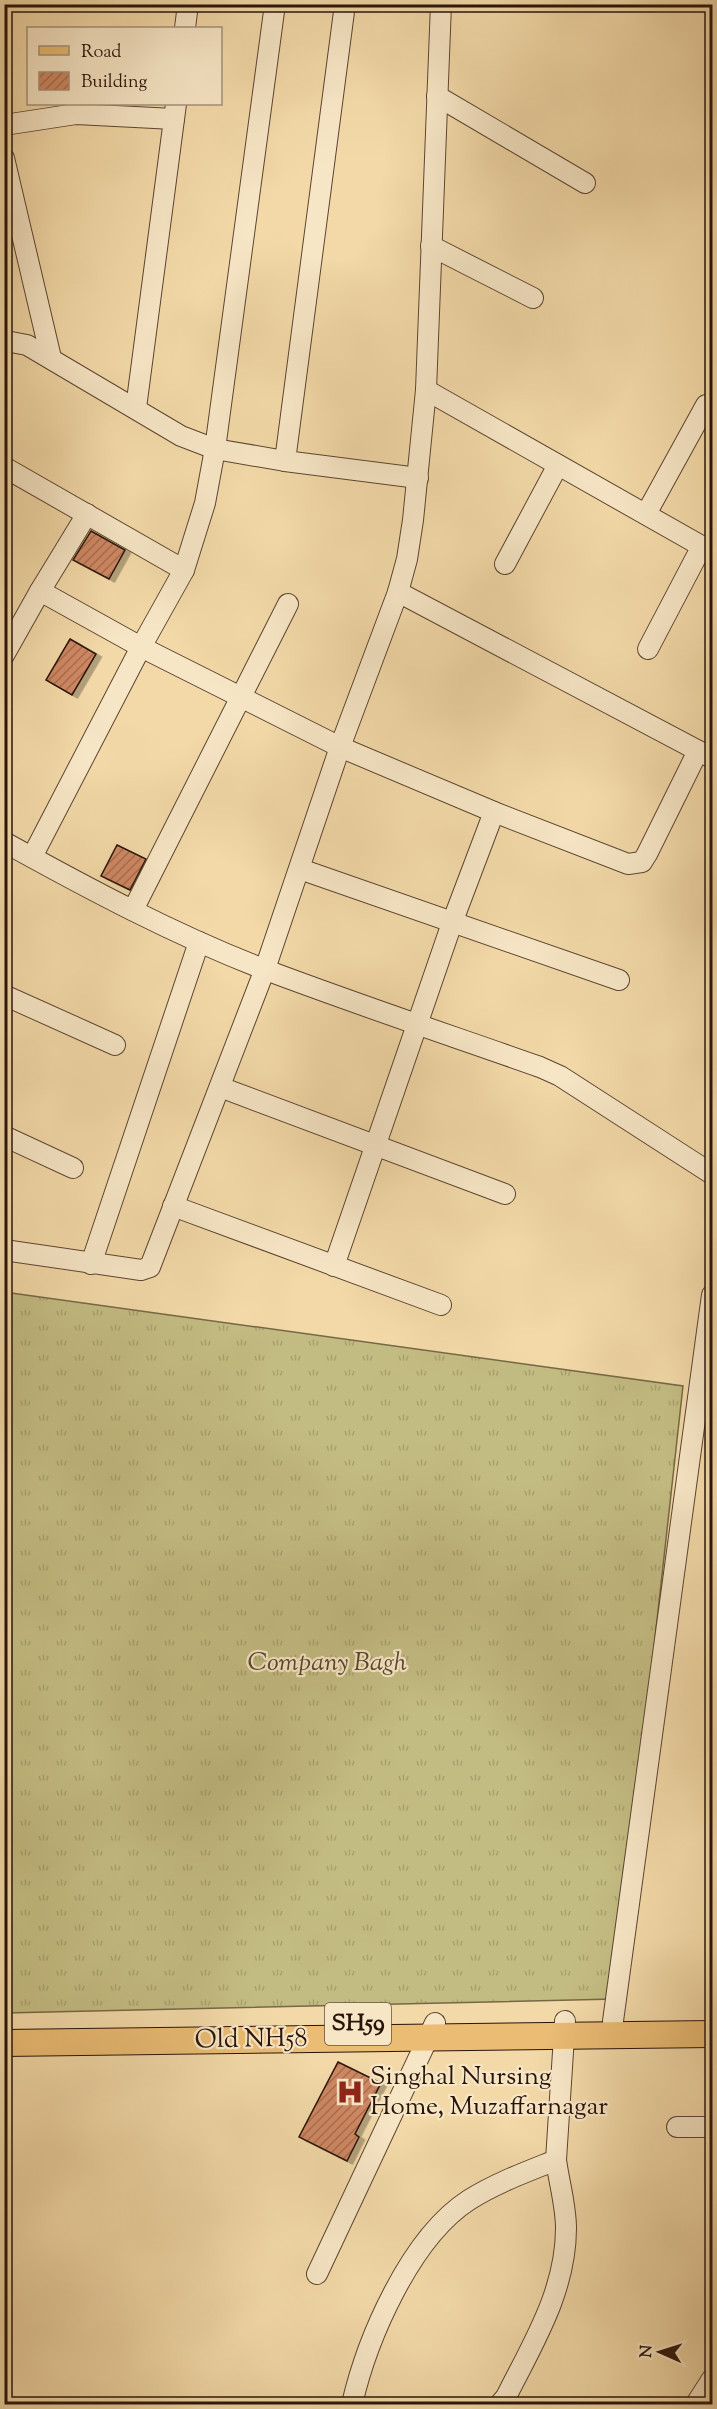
<svg xmlns="http://www.w3.org/2000/svg" width="717" height="2409" viewBox="0 0 717 2409" font-family="'Sorts Mill Goudy',serif">
	<style>
		.grass { fill: url(#grass-tufts); stroke: #766846; stroke-width: 1.5 }
		.building { fill: url(#building-hatch); stroke: #29140a; stroke-width: 1.5; filter: url(#shadow) }
		.lines { fill: none; stroke-linecap: round; stroke-linejoin: round }
		.minor-casing { stroke: #5c4532; stroke-width: 22 }
		.major-casing { stroke: #29140a; stroke-width: 28 }
		.minor { stroke: #f7e6c6; stroke-width: 20 }
		.major { stroke: #eabc74; stroke-width: 26 }
		.labels { text-anchor: middle; dominant-baseline: central; stroke-width: 4.5; stroke-linejoin: round; paint-order: stroke }
		.shield { fill: #f7e6c6; stroke: #675342; stroke-width: 1.5 }
		.shield-label { font-size: 24px; font-weight: bold; fill: #29140a }
		.park-label { font-size: 26px; font-style: italic; fill: #57462e; stroke: #f7e6c6 }
		.street-label { font-size: 26px; fill: #29140a; stroke: #f7e6c6 }
		.poi-label { font-size: 26px; fill: #29140a; stroke: #f7e6c6; text-anchor: start }
	</style>
	<defs>
		<pattern id="grass-tufts" width="24" height="20" patternUnits="userSpaceOnUse" patternTransform="scale(1.5)"><rect width="24" height="20" fill="#c3bc82"/><path d="M3 7l-1-3M5 7V3M7 7l1-3M15 17l-1-3M17 17v-4M19 17l1-3" fill="none" stroke="#a8a16f"/></pattern>
		<pattern id="building-hatch" width="6" height="6" patternUnits="userSpaceOnUse" patternTransform="scale(1.5)"><rect width="6" height="6" fill="#cf8863"/><path d="M-1 1l2-2M0 6l6-6M5 7l2-2" fill="none" stroke="#a86e50"/></pattern>
		<filter id="shadow"><feDropShadow dx="5.5" dy="3" stdDeviation="0" flood-color="#0004"/></filter>
	</defs>
	<rect width="100%" height="100%" fill="#f3d9a8"/>
	<filter id="stains"><feTurbulence type="fractalNoise" baseFrequency=".00333" numOctaves="4"/><feColorMatrix values="0 0 0 0 .2 0 0 0 0 .09 0 0 0 0 .02 0 0 0 .5 -.17"/></filter>
	<radialGradient id="worn" r=".72"><stop offset=".6" stop-color="#630" stop-opacity="0"/><stop offset="1" stop-color="#630" stop-opacity=".3"/></radialGradient>
	<path class="grass" d="M 4,1292 L 683,1386 L 615,1999 L 5,2013 Z"/>
	<g class="building">
		<path d="M 91,531 L 125,550 L 109,579 L 73,560 Z"/>
		<path d="M 70,639 L 96,654 L 72,695 L 46,680 Z"/>
		<path d="M 117,845 L 146,859 L 130,890 L 101,876 Z"/>
		<path d="M 338,2062 L 381,2083 L 355,2134 L 359,2137 L 347,2161 L 299,2137 Z"/>
	</g>
	<g class="lines">
		<defs>
			<g id="minor">
				<path d="M 185,28 L 188,4"/>
				<path d="M 437,96 L 585,183"/>
				<path d="M 4,125 L 76,114 L 174,119"/>
				<path d="M 4,158 L 51,358"/>
				<path d="M 431,246 L 533,298"/>
				<path d="M 4,344 L 11,342 L 27,345 L 181,436 L 215,449 L 285,461 L 418,478"/>
				<path d="M 426,390 L 712,552"/>
				<path d="M 136,408 L 176,104"/>
				<path d="M 285,461 L 345,4"/>
				<path d="M 4,467 L 184,570"/>
				<path d="M 646,514 L 706,405"/>
				<path d="M 505,564 L 558,465"/>
				<path d="M 40,591 L 87,514"/>
				<path d="M 398,592 L 712,758"/>
				<path d="M 648,649 L 702,546"/>
				<path d="M 4,655 L 40,591 L 141,647 L 340,747 L 494,812 L 628,864 L 642,862 L 647,854 L 698,751"/>
				<path d="M 4,842 C 89,889 175,935 266,970 C 356,1004 449,1035 540,1067 L 560,1076 L 712,1174"/>
				<path d="M 32,857 L 141,647 L 184,570 L 205,503 L 215,449 L 275,4"/>
				<path d="M 300,869 L 619,980"/>
				<path d="M 133,910 L 288,604"/>
				<path d="M 4,995 L 115,1045"/>
				<path d="M 220,1087 L 505,1194"/>
				<path d="M 4,1136 L 73,1168"/>
				<path d="M 173,1206 L 441,1305"/>
				<path d="M 4,1250 L 141,1270 L 150,1267 L 265,969 L 340,747 L 398,592 L 407,559 L 413,520 L 426,390 L 441,4"/>
				<path d="M 91,1264 L 199,942"/>
				<path d="M 334,1266 L 452,923 L 494,812"/>
				<path d="M 613,2021 L 712,1295"/>
				<path d="M 677,2127 L 712,2127"/>
				<path d="M 317,2274 L 435,2023"/>
				<path d="M 352,2404 C 367,2339 410,2238 469,2200 C 496,2183 526,2172 556,2160 L 565,2021"/>
				<path d="M 500,2404 L 506,2397 C 533,2343 566,2291 566,2228 C 566,2206 559,2182 556,2160"/>
				<path d="M 696,2404 L 712,2379"/>
			</g>
			<path id="major" d="M 4,2043 L 712,2034"/>
		</defs>
		<use href="#minor" class="minor-casing"/>
		<use href="#major" class="major-casing"/>
		<use href="#minor" class="minor"/>
		<use href="#major" class="major"/>
	</g>
	<defs>
		<symbol id="hospital-bare" viewBox="-9 -9 18 18"><path d="M-5-5h3v3.5h4V-5h3V5h-3V1.5h-4V5h-3Z" fill="#8f2418" stroke="#f7e6c6" stroke-width="2.5" paint-order="stroke"/></symbol>
	</defs>
	<g fill-rule="evenodd">
		<use href="#hospital-bare" x="331" y="2073" width="38" height="38"/>
	</g>
	<g class="labels">
		<rect class="shield" x="325" y="2003" width="66" height="42" rx="4.5"/>
		<g class="shield-label">
			<text x="358" y="2024">SH59</text>
		</g>
		<g class="park-label">
			<text x="327" y="1663">Company Bagh</text>
		</g>
		<g class="street-label">
			<text transform="translate(251 2040) rotate(-1)">Old NH58</text>
		</g>
		<g class="poi-label">
			<text x="370" y="2077">Singhal Nursing<tspan x="370" dy="30">Home, Muzaffarnagar</tspan></text>
		</g>
	</g>
	<rect width="717" height="2409" fill="none" stroke="#f3d9a8" stroke-width="24"/>
	<rect x="6" y="6" width="705" height="2397" fill="none" stroke="#29140a" stroke-width="3"/>
	<rect x="12" y="12" width="693" height="2385" fill="none" stroke="#29140a" stroke-width="1.5"/>
	<rect x="27" y="27" width="195" height="78" fill="#f7e6c6" stroke="#a5927b" stroke-width="1.5"/>
	<rect x="39" y="46" width="30" height="9" fill="#eabc74" stroke="#a5927b" stroke-width="1.5"/>
	<text x="81" y="57" font-size="18" fill="#29140a">Road</text>
	<rect x="39" y="72" width="30" height="18" fill="url(#building-hatch)" stroke="#a5927b" stroke-width="1.5"/>
	<text x="81" y="87" font-size="18" fill="#29140a">Building</text>
	<g transform="translate(660 2352) rotate(273)" stroke="#f7e6c6" stroke-width="4.5" paint-order="stroke">
	<path d="M0-4.5L10 22L0 15L-10 22Z" fill="#29140a"/>
	<text y="-9" font-size="16" font-weight="bold" text-anchor="middle" fill="#29140a">N</text>
	</g>
	<rect width="100%" height="100%" filter="url(#stains)"/>
	<rect width="100%" height="100%" fill="url(#worn)"/>
</svg>
